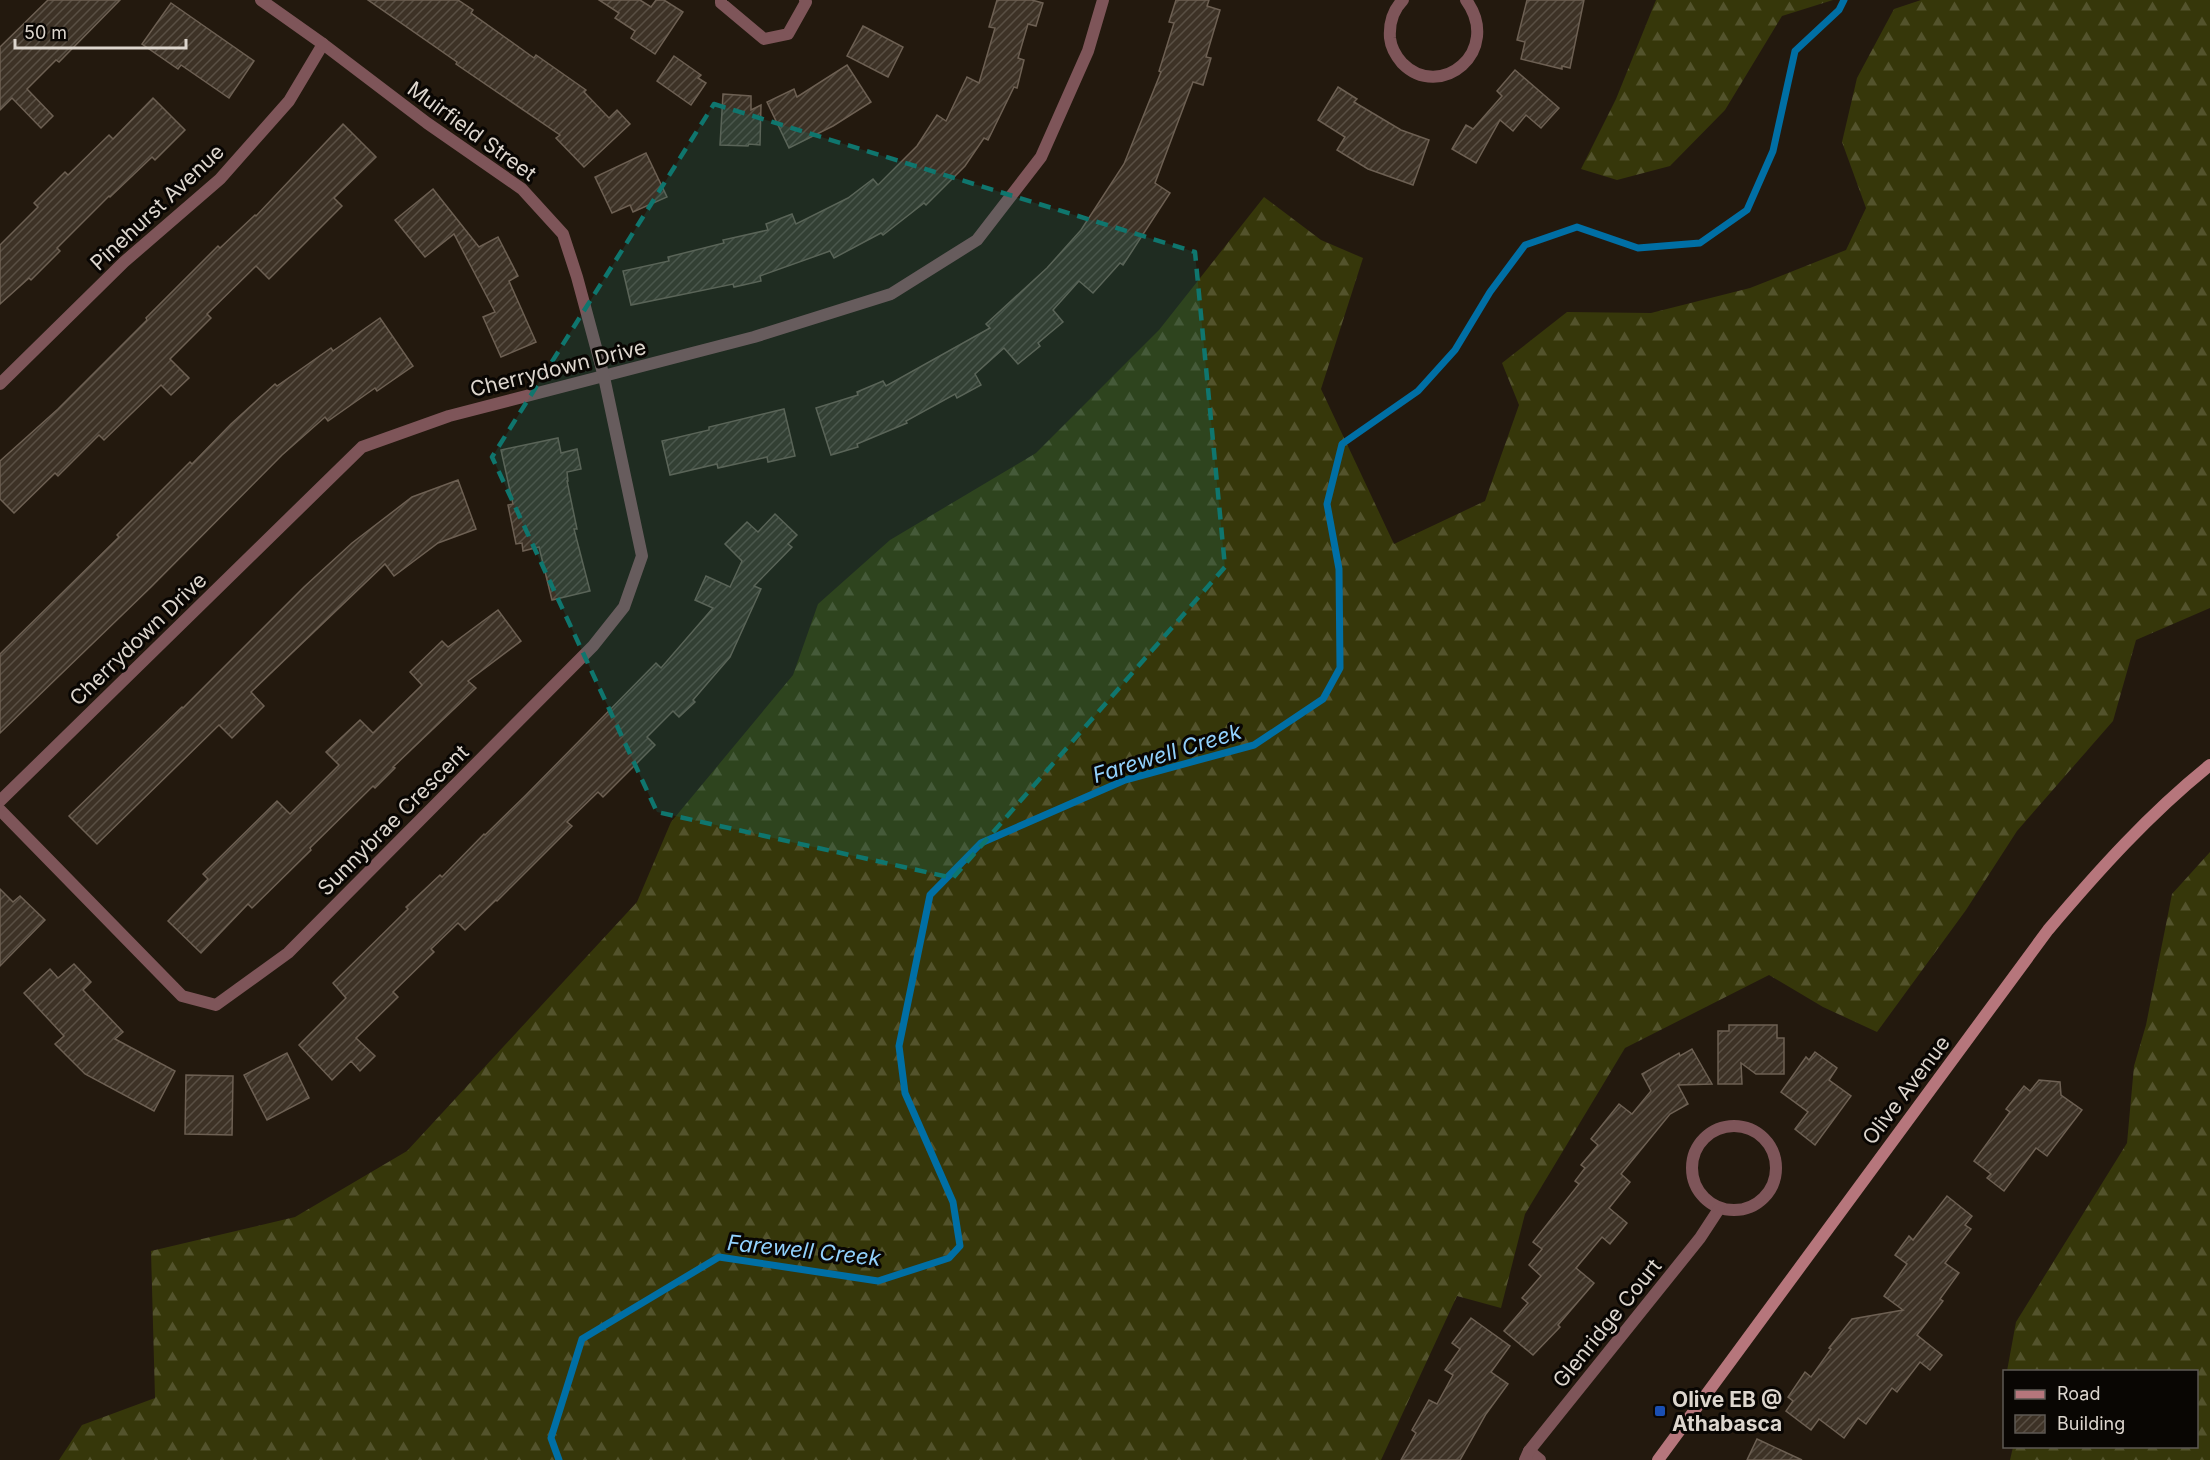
<svg xmlns="http://www.w3.org/2000/svg" width="2210" height="1460" viewBox="0 0 2210 1460" font-family="Inter,sans-serif">
	<style>
		.forest { fill: url(#forest-firs) }
		.lines { fill: none; stroke-linecap: round; stroke-linejoin: round }
		.stream { stroke: #006fa5; stroke-width: 7 }
		.building { fill: url(#building-hatch); stroke: #6d6053; stroke-width: 1.5 }
		.street { stroke: #7e5559; stroke-width: 12 }
		.secondary { stroke: #b6767c; stroke-width: 12 }
		.marked { fill: #0f766e; fill-opacity: 0.2; stroke: #0f766e; stroke-width: 4.5; stroke-dasharray: 12 8; stroke-linejoin: round }
		.transit-dot { fill: #1a4fb4; stroke: #090603; stroke-width: 2 }
		.labels { text-anchor: middle; dominant-baseline: central; stroke-width: 6; stroke-linejoin: round; paint-order: stroke }
		.street-label { font-size: 21px; fill: #ddd6ce; stroke: #090603 }
		.poi-label { font-size: 21px; font-weight: bold; fill: #ddd6ce; stroke: #090603; text-anchor: start }
		.water-label { font-size: 22px; font-style: italic; fill: #92d1fd; stroke: #090603 }
	</style>
	<defs>
		<pattern id="forest-firs" width="22" height="20" patternUnits="userSpaceOnUse" patternTransform="scale(1.5)"><rect width="22" height="20" fill="#36370a"/><path d="M5 1l3.5 6h-7zM16 11l3.5 6h-7z" fill="#53532c"/></pattern>
		<pattern id="building-hatch" width="6" height="6" patternUnits="userSpaceOnUse" patternTransform="scale(1.5)"><rect width="6" height="6" fill="#3d3226"/><path d="M-1 1l2-2M0 6l6-6M5 7l2-2" fill="none" stroke="#594f44"/></pattern>
	</defs>
	<rect width="100%" height="100%" fill="#23190e"/>
	<g class="forest">
		<path d="M 1656,0 L 1833,0 L 1782,16 L 1725,110 L 1670,166 L 1617,180 L 1581,169 L 1616,99 Z"/>
		<path d="M 1921,0 L 2210,0 L 2210,608 L 2136,640 L 2113,721 L 2017,831 L 1966,910 L 1877,1032 L 1823,1007 L 1769,975 L 1625,1048 L 1525,1214 L 1501,1308 L 1457,1296 L 1381,1460 L 59,1460 L 82,1425 L 155,1398 L 151,1251 L 295,1217 L 407,1151 L 637,902 L 671,822 L 793,675 L 818,604 L 890,540 L 1036,453 L 1159,330 L 1264,197 L 1321,240 L 1363,258 L 1321,389 L 1394,544 L 1485,501 L 1519,405 L 1502,363 L 1567,312 L 1651,313 L 1750,288 L 1846,250 L 1866,208 L 1842,142 L 1857,78 L 1894,9 Z"/>
		<path d="M 2210,852 L 2210,1460 L 2010,1460 L 2013,1447 L 2196,1446 L 2196,1372 L 2007,1371 L 2016,1322 L 2127,1143 L 2134,1066 L 2146,1025 L 2172,894 Z"/>
	</g>
	<g class="lines">
		<path class="stream" d="M 559,1460 L 551,1438 L 582,1339 L 719,1257 L 878,1281 L 949,1258 L 960,1246 L 953,1202 L 905,1093 L 899,1046 L 930,895 L 981,843 L 1125,780 L 1254,745 L 1323,699 L 1340,668 L 1339,569 L 1327,504 L 1342,444 L 1418,391 L 1455,350 L 1490,292 L 1525,245 L 1577,227 L 1638,248 L 1700,243 L 1747,210 L 1773,151 L 1795,51 L 1839,10 L 1844,0"/>
	</g>
	<g class="building">
		<path d="M 48,0 L 120,0 L 59,62 L 56,60 L 27,89 L 53,116 L 41,128 L 12,98 L 0,110 L 0,47 Z"/>
		<path d="M 368,0 L 458,0 L 473,10 L 471,13 L 534,58 L 536,55 L 586,90 L 584,92 L 609,118 L 617,110 L 630,124 L 584,167 L 556,138 L 560,135 L 456,64 L 457,62 Z"/>
		<path d="M 599,0 L 640,0 L 651,7 L 656,0 L 664,0 L 683,12 L 655,54 L 631,38 L 635,31 L 615,18 L 619,13 Z"/>
		<path d="M 997,0 L 1032,0 L 1043,3 L 1036,26 L 1028,24 L 1018,58 L 1024,60 L 1017,88 L 1014,87 L 988,140 L 984,138 L 965,166 L 926,205 L 924,203 L 883,235 L 881,233 L 834,258 L 830,251 L 760,276 L 761,281 L 734,287 L 733,284 L 631,305 L 623,271 L 669,261 L 668,257 L 724,243 L 723,240 L 768,230 L 766,224 L 792,214 L 796,224 L 848,198 L 873,179 L 878,185 L 917,146 L 937,115 L 946,121 L 967,77 L 979,83 L 995,28 L 989,27 Z"/>
		<path d="M 1176,0 L 1209,0 L 1207,6 L 1220,10 L 1206,57 L 1211,58 L 1203,85 L 1193,82 L 1155,183 L 1170,193 L 1123,265 L 1120,263 L 1093,293 L 1079,281 L 1053,310 L 1063,322 L 1038,343 L 1040,346 L 1018,364 L 1004,348 L 975,374 L 981,385 L 957,398 L 955,394 L 906,421 L 907,423 L 857,444 L 858,447 L 831,455 L 816,408 L 858,395 L 857,392 L 883,381 L 886,386 L 990,328 L 986,324 L 1047,268 L 1081,230 L 1124,164 L 1161,72 L 1159,71 L 1174,23 L 1169,22 Z"/>
		<path d="M 1527,0 L 1584,0 L 1570,68 L 1562,66 L 1562,69 L 1521,59 L 1525,42 L 1517,40 Z"/>
		<path d="M 171,3 L 254,61 L 229,98 L 181,65 L 178,69 L 142,44 Z"/>
		<path d="M 863,26 L 903,47 L 888,77 L 847,56 Z"/>
		<path d="M 674,56 L 701,75 L 698,78 L 706,83 L 691,105 L 657,81 Z"/>
		<path d="M 847,65 L 871,102 L 833,126 L 789,148 L 767,102 L 794,89 L 797,97 Z"/>
		<path d="M 1515,70 L 1559,108 L 1541,128 L 1526,115 L 1513,131 L 1500,120 L 1476,163 L 1452,149 L 1466,125 L 1473,129 L 1502,96 L 1497,91 Z"/>
		<path d="M 1338,87 L 1357,99 L 1354,102 L 1401,130 L 1429,140 L 1413,185 L 1368,169 L 1337,150 L 1345,137 L 1318,120 Z"/>
		<path d="M 723,94 L 751,96 L 751,110 L 761,105 L 760,145 L 749,144 L 748,146 L 720,145 Z"/>
		<path d="M 153,98 L 185,130 L 155,160 L 152,157 L 110,197 L 109,196 L 57,248 L 60,251 L 31,280 L 29,278 L 0,304 L 0,245 L 38,207 L 34,203 L 65,172 L 68,175 L 109,135 L 113,139 Z"/>
		<path d="M 343,124 L 376,157 L 334,198 L 342,206 L 269,279 L 256,266 L 207,314 L 211,318 L 170,359 L 189,378 L 171,395 L 161,385 L 104,440 L 99,435 L 58,476 L 55,473 L 14,513 L 0,499 L 0,461 L 58,409 L 147,320 L 146,318 L 218,246 L 220,248 L 255,215 L 256,216 Z"/>
		<path d="M 646,153 L 667,197 L 633,212 L 630,205 L 612,213 L 595,177 Z"/>
		<path d="M 433,189 L 479,247 L 498,237 L 518,276 L 509,281 L 536,342 L 501,357 L 483,317 L 495,312 L 454,234 L 425,257 L 395,220 Z"/>
		<path d="M 380,318 L 413,366 L 377,391 L 375,388 L 328,421 L 325,417 L 282,455 L 151,587 L 0,733 L 0,654 L 119,537 L 117,535 L 190,462 L 192,464 L 231,424 L 275,384 L 277,386 L 331,348 L 333,351 Z"/>
		<path d="M 784,409 L 795,456 L 768,462 L 767,457 L 718,468 L 717,464 L 670,475 L 662,441 L 709,430 L 709,427 Z"/>
		<path d="M 558,438 L 561,453 L 577,449 L 581,469 L 567,472 L 568,481 L 567,481 L 577,529 L 574,529 L 590,591 L 552,600 L 539,547 L 523,551 L 522,543 L 516,544 L 508,505 L 513,504 L 501,450 Z"/>
		<path d="M 458,480 L 476,529 L 438,543 L 394,576 L 385,564 L 251,692 L 264,706 L 232,738 L 219,725 L 97,844 L 69,816 L 182,707 L 183,708 L 304,587 L 352,543 L 412,497 Z"/>
		<path d="M 775,514 L 797,535 L 788,544 L 792,547 L 754,586 L 761,589 L 730,657 L 693,700 L 695,702 L 679,717 L 673,711 L 647,737 L 655,745 L 603,797 L 598,792 L 567,822 L 572,826 L 497,901 L 496,900 L 465,930 L 458,923 L 431,949 L 434,952 L 393,992 L 398,997 L 356,1038 L 375,1056 L 360,1071 L 351,1061 L 332,1080 L 299,1045 L 346,998 L 333,983 L 408,909 L 406,907 L 440,875 L 442,877 L 484,834 L 485,835 L 526,795 L 656,663 L 661,668 L 713,608 L 695,600 L 706,576 L 730,587 L 742,561 L 725,544 L 747,522 L 758,532 Z"/>
		<path d="M 498,610 L 521,641 L 468,681 L 476,688 L 393,767 L 395,768 L 375,788 L 373,786 L 310,848 L 311,850 L 252,908 L 248,904 L 201,953 L 168,921 L 208,879 L 203,874 L 277,801 L 290,814 L 339,765 L 326,752 L 360,720 L 373,733 L 422,685 L 410,672 L 442,641 L 448,647 Z"/>
		<path d="M 0,889 L 13,902 L 20,896 L 45,920 L 0,966 Z"/>
		<path d="M 74,964 L 91,982 L 83,990 L 123,1032 L 115,1039 L 175,1071 L 154,1111 L 85,1074 L 55,1044 L 64,1036 L 24,993 L 50,969 L 58,978 Z"/>
		<path d="M 1729,1025 L 1777,1025 L 1777,1038 L 1784,1038 L 1784,1074 L 1756,1074 L 1741,1063 L 1742,1084 L 1718,1084 L 1718,1031 L 1729,1031 Z"/>
		<path d="M 1692,1049 L 1712,1084 L 1678,1085 L 1688,1104 L 1670,1114 L 1621,1174 L 1630,1182 L 1609,1208 L 1627,1223 L 1610,1244 L 1602,1237 L 1576,1268 L 1594,1283 L 1558,1325 L 1560,1327 L 1533,1355 L 1504,1331 L 1528,1303 L 1522,1298 L 1541,1276 L 1529,1265 L 1542,1249 L 1533,1242 L 1579,1184 L 1575,1181 L 1585,1168 L 1581,1165 L 1598,1145 L 1591,1139 L 1619,1104 L 1632,1114 L 1651,1091 L 1642,1074 L 1679,1053 L 1680,1056 Z"/>
		<path d="M 1815,1052 L 1837,1068 L 1829,1080 L 1851,1096 L 1815,1145 L 1795,1129 L 1808,1112 L 1781,1092 L 1806,1057 L 1809,1060 Z"/>
		<path d="M 287,1053 L 309,1098 L 267,1120 L 244,1075 Z"/>
		<path d="M 186,1075 L 233,1076 L 232,1135 L 185,1134 Z"/>
		<path d="M 2039,1080 L 2060,1082 L 2061,1095 L 2082,1110 L 2047,1156 L 2036,1148 L 2004,1191 L 1987,1178 L 1991,1174 L 1974,1161 L 2010,1112 L 2006,1109 L 2024,1086 L 2030,1091 Z"/>
		<path d="M 1947,1196 L 1972,1216 L 1965,1225 L 1971,1229 L 1945,1263 L 1959,1273 L 1940,1299 L 1943,1301 L 1917,1335 L 1942,1355 L 1930,1370 L 1920,1362 L 1897,1392 L 1892,1388 L 1866,1424 L 1858,1418 L 1844,1438 L 1819,1419 L 1811,1430 L 1786,1411 L 1793,1401 L 1788,1397 L 1805,1372 L 1811,1377 L 1831,1349 L 1829,1348 L 1852,1319 L 1903,1310 L 1884,1296 L 1907,1264 L 1895,1255 L 1909,1236 L 1913,1240 Z"/>
		<path d="M 1471,1318 L 1510,1346 L 1491,1372 L 1508,1384 L 1486,1414 L 1460,1460 L 1401,1460 L 1416,1433 L 1412,1430 L 1429,1400 L 1437,1404 L 1453,1375 L 1445,1370 L 1460,1349 L 1452,1343 Z"/>
		<path d="M 1757,1439 L 1802,1460 L 1747,1460 Z"/>
	</g>
	<g class="lines">
		<g class="street">
			<path d="M 721,0 L 721,3 L 764,39 L 788,34 L 806,2 L 805,0"/>
			<path d="M 1403,0 C 1392,11 1389,24 1390,38 C 1391,48 1396,56 1402,63 C 1440,102 1503,51 1466,0"/>
			<path d="M 0,384 L 124,262 L 220,179 L 289,101 L 323,44"/>
			<path d="M 0,801 L 362,447 L 449,416 L 754,337 L 891,294 L 977,240 L 1041,157 L 1088,51 L 1103,0"/>
			<path d="M 0,810 L 182,996 L 216,1005 L 288,953 L 593,646 L 624,607 L 642,556 L 604,377 L 577,277 L 563,234 L 522,189 L 427,123 L 323,44 L 261,0"/>
			<circle cx="1734" cy="1168" r="42"/>
			<path d="M 1529,1451 L 1540,1460"/>
			<path d="M 1525,1460 L 1529,1451 L 1700,1238 L 1719,1209"/>
		</g>
		<path class="secondary" d="M 1658,1460 L 2048,930 C 2098,871 2150,813 2210,765"/>
	</g>
	<path class="marked" d="M 714,104 L 1195,252 L 1225,567 L 953,878 L 657,812 L 492,457 Z"/>
	<rect class="transit-dot" x="1654" y="1405" width="12" height="12" rx="3"/>
	<g class="labels">
		<g class="street-label">
			<text transform="translate(472 131) rotate(36)">Muirfield Street</text>
			<text transform="translate(157 207) rotate(-43)">Pinehurst Avenue</text>
			<text transform="translate(558 368) rotate(-14)">Cherrydown Drive</text>
			<text transform="translate(138 639) rotate(-44)">Cherrydown Drive</text>
			<text transform="translate(393 820) rotate(-45)">Sunnybrae Crescent</text>
			<text transform="translate(1906 1090) rotate(-53)">Olive Avenue</text>
			<text transform="translate(1607 1323) rotate(-51)">Glenridge Court</text>
		</g>
		<g class="poi-label">
			<text x="1672" y="1399">Olive EB @<tspan x="1672" dy="24">Athabasca</tspan></text>
		</g>
		<g class="water-label">
			<text transform="translate(1167 753) rotate(-17)">Farewell Creek</text>
			<text transform="translate(804 1250) rotate(6)">Farewell Creek</text>
		</g>
	</g>
	<rect x="2003" y="1370" width="195" height="78" fill="#090603" stroke="#5e5954" stroke-width="1.5"/>
	<rect x="2015" y="1390" width="30" height="9" fill="#b6767c" stroke="#5e5954" stroke-width="1.5"/>
	<text x="2057" y="1400" font-size="18" fill="#ddd6ce">Road</text>
	<rect x="2015" y="1415" width="30" height="18" fill="url(#building-hatch)" stroke="#5e5954" stroke-width="1.5"/>
	<text x="2057" y="1430" font-size="18" fill="#ddd6ce">Building</text>
	<path d="M15 39v9h171v-9" fill="none" stroke="#ddd6ce" stroke-width="3"/>
	<text x="24" y="39" font-size="18" fill="#ddd6ce" stroke="#090603" stroke-width="4.5" paint-order="stroke">50 m</text>
</svg>
